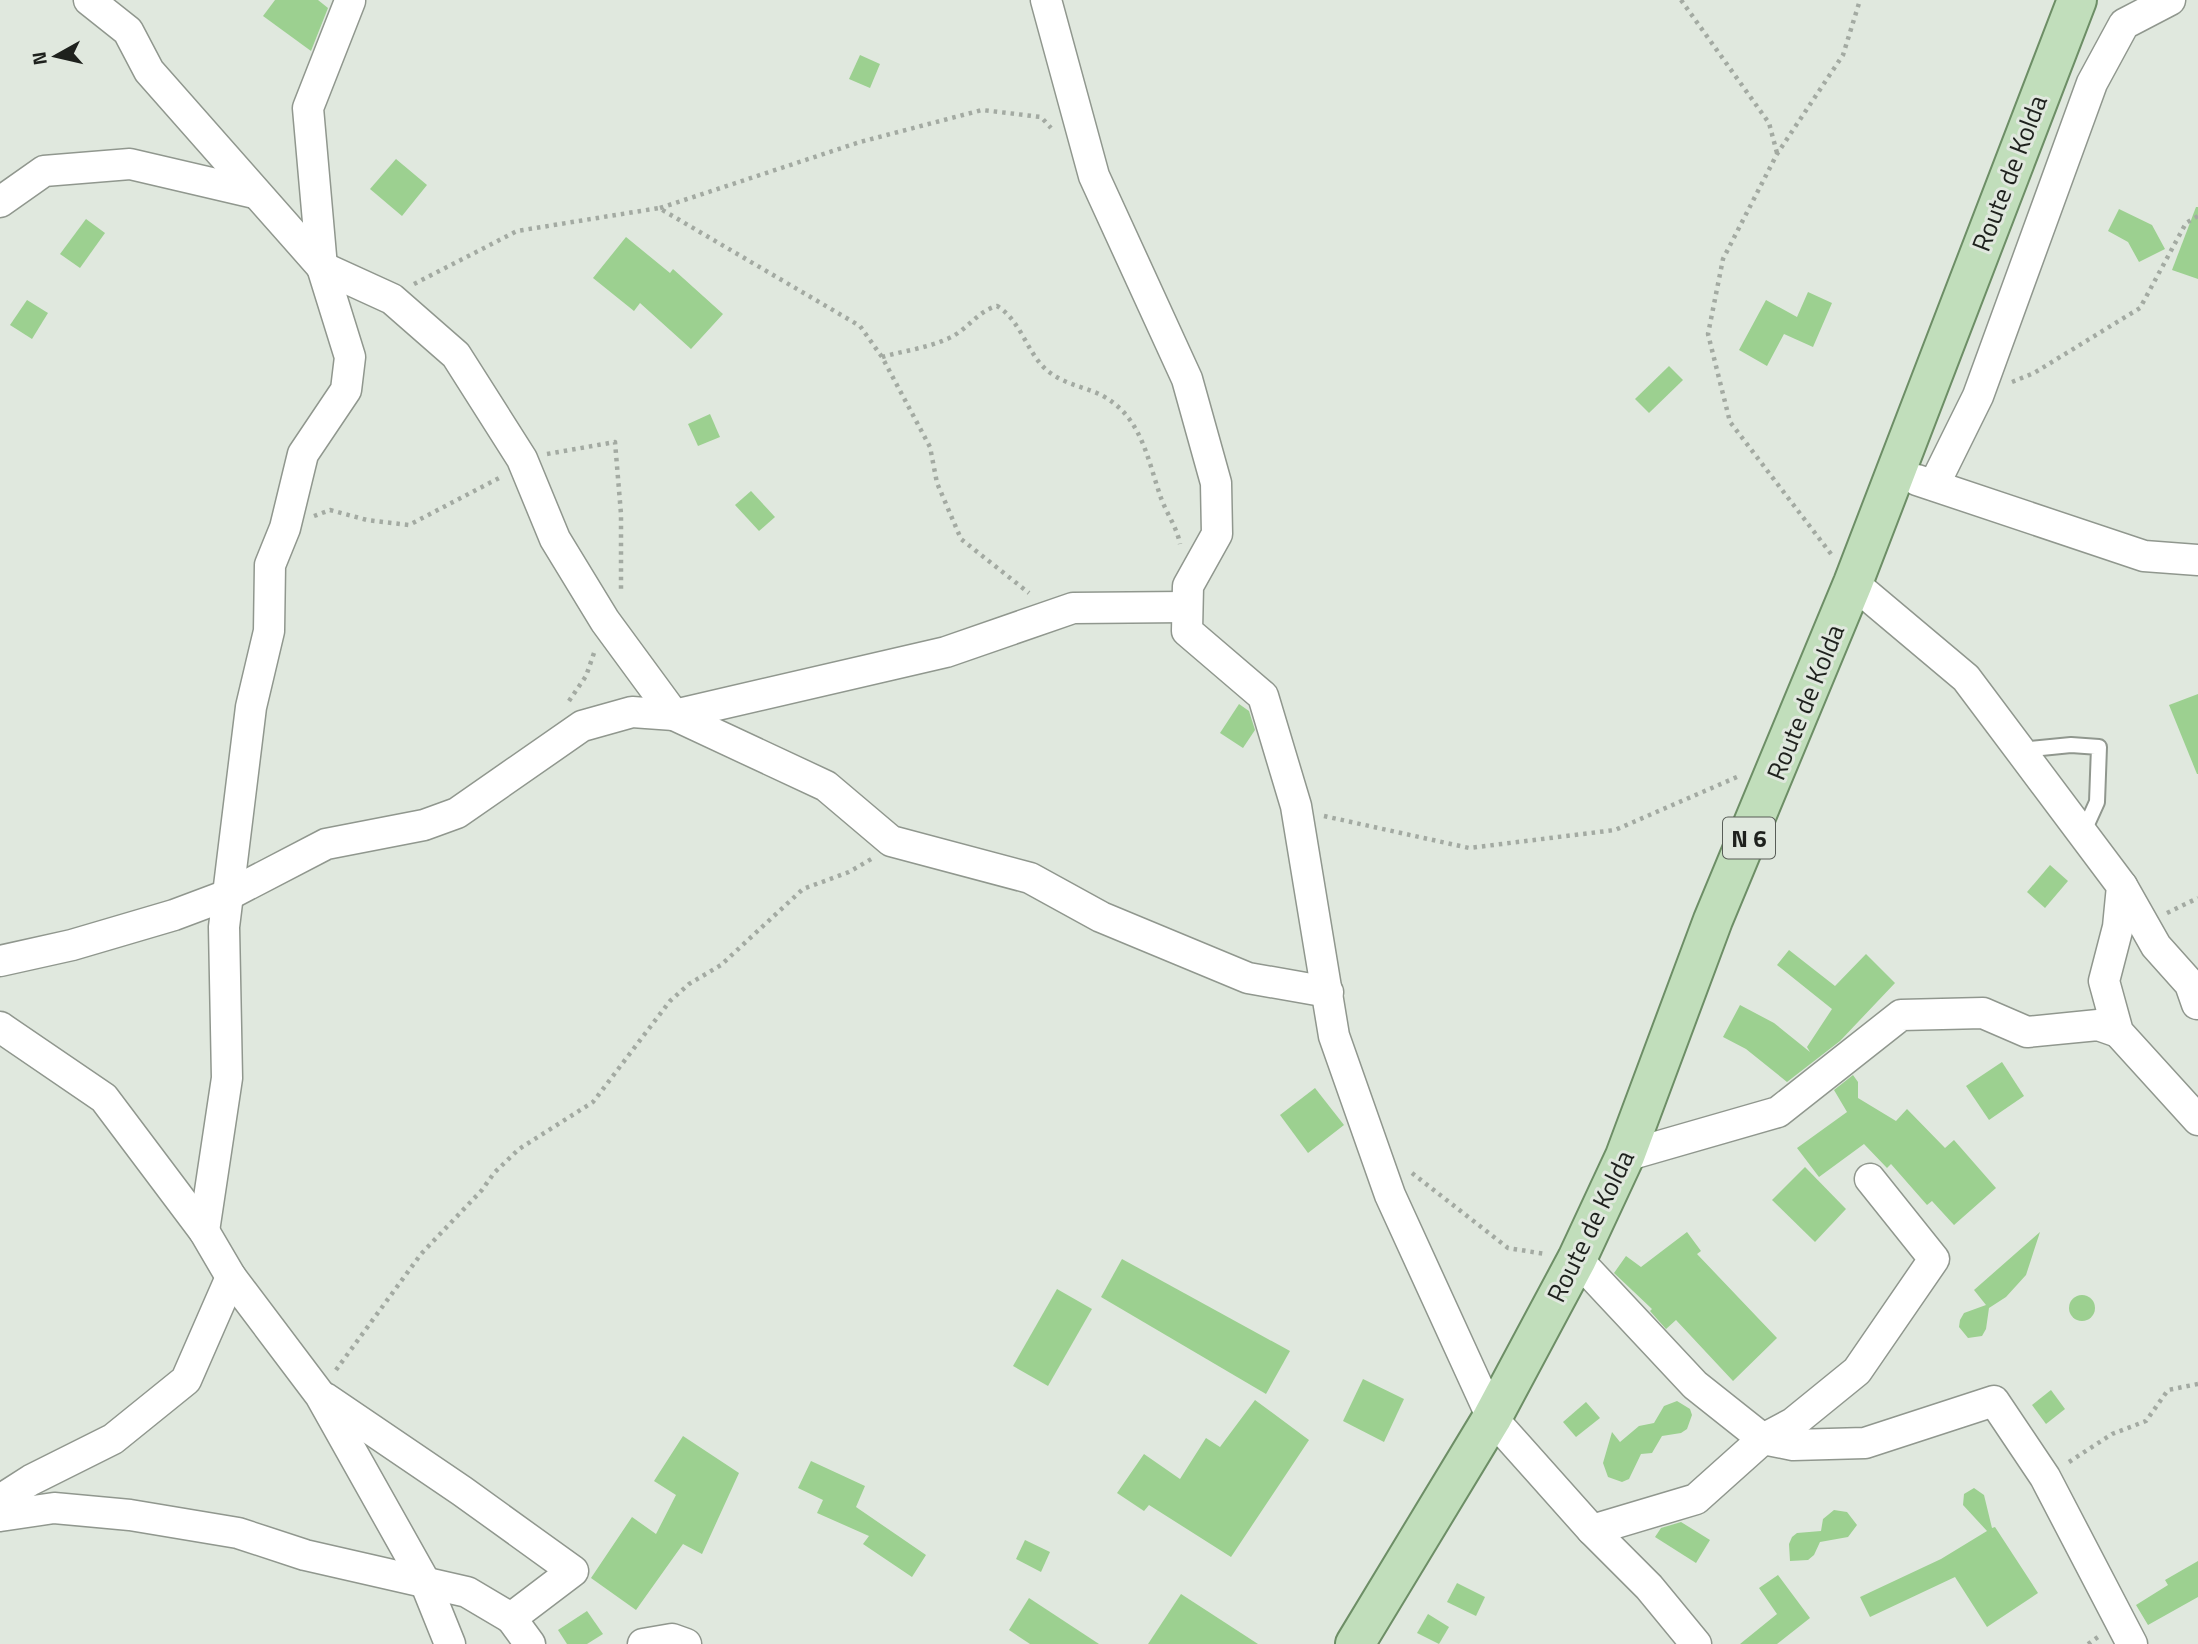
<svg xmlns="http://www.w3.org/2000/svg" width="2198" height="1644" viewBox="0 0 2198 1644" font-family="'Titillium Web',sans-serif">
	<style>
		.building { fill: #9cd090 }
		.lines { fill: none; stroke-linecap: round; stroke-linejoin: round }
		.lane-casing { stroke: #90978e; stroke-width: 18 }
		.street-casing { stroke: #90978e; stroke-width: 33 }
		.primary-casing { stroke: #6d8e66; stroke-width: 42 }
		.path { stroke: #a3aaa2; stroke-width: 4.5; stroke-dasharray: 3.5 5; stroke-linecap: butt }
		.lane { stroke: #fff; stroke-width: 14 }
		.street { stroke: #fff; stroke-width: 30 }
		.primary { stroke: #c1debb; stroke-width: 38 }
		.labels { text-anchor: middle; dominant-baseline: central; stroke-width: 6; stroke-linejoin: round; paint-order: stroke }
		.shield { fill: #e0e8de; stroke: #585d57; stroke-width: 2 }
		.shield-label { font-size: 24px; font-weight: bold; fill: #1e211d }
		.street-label { font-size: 26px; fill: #1e211d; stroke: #e0e8de }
	</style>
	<rect width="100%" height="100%" fill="#e0e8de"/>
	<g class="building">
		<path d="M 275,0 L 318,0 L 328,8 L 311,51 L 263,16 Z"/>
		<path d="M 860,55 L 880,64 L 870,88 L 849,79 Z"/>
		<path d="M 396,159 L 427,185 L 402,216 L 370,189 Z"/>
		<path d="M 2196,207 L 2198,207 L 2198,279 L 2172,270 Z"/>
		<path d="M 2119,209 L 2152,225 L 2165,249 L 2139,262 L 2128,242 L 2108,231 Z"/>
		<path d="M 86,219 L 105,233 L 80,268 L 60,254 Z"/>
		<path d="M 626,237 L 670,273 L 673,269 L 723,314 L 691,349 L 640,303 L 634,311 L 593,278 Z"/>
		<path d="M 1808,292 L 1832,303 L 1813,347 L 1784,334 L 1767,366 L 1739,350 L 1766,300 L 1797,317 Z"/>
		<path d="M 27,300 L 48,313 L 32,339 L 10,325 Z"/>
		<path d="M 1669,366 L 1683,380 L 1649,413 L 1635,399 Z"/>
		<path d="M 710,414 L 720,437 L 698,446 L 688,424 Z"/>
		<path d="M 751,491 L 775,517 L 759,531 L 735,505 Z"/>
		<path d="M 2198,694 L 2198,774 L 2197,774 L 2169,705 Z"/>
		<path d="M 1239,704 L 1249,711 L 1255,730 L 1243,748 L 1220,733 Z"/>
		<path d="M 2050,865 L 2068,881 L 2045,908 L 2027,892 Z"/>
		<path d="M 1789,950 L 1835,986 L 1866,954 L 1895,983 L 1840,1041 L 1787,1082 L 1746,1049 L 1723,1037 L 1740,1005 L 1774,1023 L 1810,1052 L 1807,1047 L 1832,1009 L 1777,965 Z"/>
		<path d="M 2002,1062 L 2024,1096 L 1989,1120 L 1966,1086 Z"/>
		<path d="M 1853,1075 L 1858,1082 L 1858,1098 L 1896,1121 L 1907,1109 L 1945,1148 L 1954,1140 L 1996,1188 L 1954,1225 L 1932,1201 L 1927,1205 L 1891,1164 L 1887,1168 L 1864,1144 L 1819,1177 L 1797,1148 L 1847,1112 L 1834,1090 Z"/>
		<path d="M 1315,1088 L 1344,1125 L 1308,1153 L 1280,1115 Z"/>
		<path d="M 1805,1167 L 1846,1209 L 1815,1242 L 1772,1200 Z"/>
		<path d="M 1687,1232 L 1701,1251 L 1697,1254 L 1777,1338 L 1733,1381 L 1676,1320 L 1666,1329 L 1650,1311 L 1652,1309 L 1614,1273 L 1626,1256 L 1641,1267 Z"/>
		<path d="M 2040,1232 L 2026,1275 L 2006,1297 L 1989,1308 L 1986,1329 L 1982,1336 L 1968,1338 L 1959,1327 L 1960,1320 L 1964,1313 L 1986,1305 L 1974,1290 Z"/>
		<path d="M 1122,1259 L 1290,1351 L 1266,1394 L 1101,1297 Z"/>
		<path d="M 1057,1289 L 1092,1309 L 1048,1386 L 1013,1366 Z"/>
		<circle cx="2082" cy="1308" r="13"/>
		<path d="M 1363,1379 L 1404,1399 L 1384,1442 L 1343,1421 Z"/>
		<path d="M 2051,1390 L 2065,1409 L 2046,1424 L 2032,1405 Z"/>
		<path d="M 1255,1400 L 1309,1440 L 1231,1557 L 1149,1505 L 1144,1511 L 1117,1493 L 1144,1454 L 1180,1479 L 1206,1438 L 1220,1447 Z"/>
		<path d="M 1677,1401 L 1690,1409 L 1692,1415 L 1687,1429 L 1681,1433 L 1662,1436 L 1652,1453 L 1641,1454 L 1629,1479 L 1622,1482 L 1608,1477 L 1603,1463 L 1612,1432 L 1620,1442 L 1639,1426 L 1654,1423 L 1664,1406 Z"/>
		<path d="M 1586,1402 L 1600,1418 L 1576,1437 L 1563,1422 Z"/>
		<path d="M 683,1436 L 739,1473 L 702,1554 L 683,1544 L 636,1610 L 591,1578 L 632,1517 L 656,1534 L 676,1495 L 654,1481 Z"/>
		<path d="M 811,1461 L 865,1486 L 856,1507 L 926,1555 L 912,1577 L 863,1544 L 869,1536 L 817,1513 L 823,1500 L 798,1488 Z"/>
		<path d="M 1974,1488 L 1984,1495 L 1992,1528 L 1995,1527 L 2038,1593 L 1987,1627 L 1955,1577 L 1870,1617 L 1860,1597 L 1941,1559 L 1987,1531 L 1963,1505 L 1964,1494 Z"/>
		<path d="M 1834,1510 L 1847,1512 L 1857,1525 L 1848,1537 L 1820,1542 L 1814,1555 L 1808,1560 L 1790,1561 L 1789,1544 L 1792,1537 L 1797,1533 L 1821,1531 L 1823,1519 Z"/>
		<path d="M 1681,1522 L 1710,1540 L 1696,1563 L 1655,1537 L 1661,1528 Z"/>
		<path d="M 1025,1540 L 1050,1552 L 1041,1572 L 1016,1559 Z"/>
		<path d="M 2198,1561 L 2198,1597 L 2148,1625 L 2136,1605 L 2168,1585 L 2165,1580 Z"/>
		<path d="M 1778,1575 L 1810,1618 L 1777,1644 L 1740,1644 L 1777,1614 L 1759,1588 Z"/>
		<path d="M 1457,1583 L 1485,1597 L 1476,1616 L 1447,1602 Z"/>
		<path d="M 1181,1594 L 1258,1644 L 1148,1644 Z"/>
		<path d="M 1029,1598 L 1099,1644 L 1030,1644 L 1009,1630 Z"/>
		<path d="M 587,1611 L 603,1634 L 587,1644 L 567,1644 L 558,1630 Z"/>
		<path d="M 1428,1614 L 1449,1627 L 1439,1644 L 1417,1633 Z"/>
	</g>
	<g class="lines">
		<defs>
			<path id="lane" d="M 2021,750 L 2071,745 L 2099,747 L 2097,802 L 2083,833"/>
			<g id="street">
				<path d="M 89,0 L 128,31 L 149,71 L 322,267 L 392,299 L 456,355 L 522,459 L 555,539 L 605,621 L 674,715 L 826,786 L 891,841 L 1030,878 L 1101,917 L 1248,978 L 1328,992"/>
				<path d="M 1046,0 L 1094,176 L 1187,379 L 1216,483 L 1217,534 L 1188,586 L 1187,631 L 1263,696 L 1296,806 L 1334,1036 L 1390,1195 L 1492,1418 L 1592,1530 L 1649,1587 L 1696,1644"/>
				<path d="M 0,202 L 44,171 L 130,164 L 254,193"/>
				<path d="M 1917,480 L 2144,556 L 2198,560"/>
				<path d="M 1934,485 L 1978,396 L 2092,83 L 2124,24 L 2170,0"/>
				<path d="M 1853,583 L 1966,678 L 2122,886 L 2118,927 L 2104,981 L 2118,1032 L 2198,1120"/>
				<path d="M 2122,886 L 2156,946 L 2190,984 L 2197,1004"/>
				<path d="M 0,961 L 72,945 L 174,915 L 230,894 L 326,844 L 424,825 L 457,813 L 582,726 L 632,712 L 674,715 L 946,652 L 1073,608 L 1186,607"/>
				<path d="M 0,1027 L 104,1098 L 204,1231 L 231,1277 L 320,1395 L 425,1582 L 450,1644"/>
				<path d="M 1625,1156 L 1778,1112 L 1901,1015 L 1983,1013 L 2027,1032 L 2098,1025 L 2118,1032"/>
				<path d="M 204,1231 L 227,1078 L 224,927 L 251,707 L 269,631 L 270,565 L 285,528 L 303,454 L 346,390 L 350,357 L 322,267 L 308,108 L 350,1"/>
				<path d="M 1577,1259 L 1695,1385 L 1763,1439 L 1793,1445 L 1865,1443 L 1994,1401 L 2045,1477 L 2132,1644"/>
				<path d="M 325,1398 L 462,1491 L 573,1571 L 511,1618 L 530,1644"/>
				<path d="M 0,1500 L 31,1480 L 113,1439 L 186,1380 L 231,1277"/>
				<path d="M 0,1516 L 54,1508 L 130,1515 L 238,1533 L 305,1555 L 467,1592 L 511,1618"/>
				<path d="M 1592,1530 L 1696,1499 L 1763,1439 L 1793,1423 L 1857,1371 L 1934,1259 L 1870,1179"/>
				<path d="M 643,1644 L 672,1639 L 686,1644"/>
			</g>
			<path id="primary" d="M 1355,1644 L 1492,1418 L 1577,1259 L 1625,1156 L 1713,920 L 1853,583 L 2077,0"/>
		</defs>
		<use href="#lane" class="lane-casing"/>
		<use href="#street" class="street-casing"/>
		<use href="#primary" class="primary-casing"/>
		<g class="path">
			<path d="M 1681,0 L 1769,123 L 1777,153"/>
			<path d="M 660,208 L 860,142 L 982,110 L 1041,117 L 1051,128"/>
			<path d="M 414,284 L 517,231 L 659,208 L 860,326 L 882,357 L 930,447 L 937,483 L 961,539 L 1029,593"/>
			<path d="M 882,357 C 903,351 927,348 947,339 C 967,331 977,311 997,306 C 1022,321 1027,355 1049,372 C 1066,385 1086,387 1103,396 C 1141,417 1147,457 1160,495 C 1165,511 1177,527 1180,544"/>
			<path d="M 2012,382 L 2034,373 L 2140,308 L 2186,223 L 2198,216"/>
			<path d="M 547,454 L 615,442 L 621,514 L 621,592"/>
			<path d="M 314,516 L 330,510 L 367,520 L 409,525 L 501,477"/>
			<path d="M 1831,554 L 1730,422 L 1708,334 L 1723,259 L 1777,154 L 1843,55 L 1860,0"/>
			<path d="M 569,701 L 586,676 L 594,653"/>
			<path d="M 1324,816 L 1469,848 L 1615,830 L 1737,777"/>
			<path d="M 2167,913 L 2198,898"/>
			<path d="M 1412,1173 L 1508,1248 L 1545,1254"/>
			<path d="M 336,1370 L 421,1254 L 482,1190 L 494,1173 L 519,1149 L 593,1102 L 670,1001 L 689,984 L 721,965 L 803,889 L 849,872 L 873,858"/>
			<path d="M 2069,1462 L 2112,1434 L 2146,1421 L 2168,1390 L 2198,1384"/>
			<path d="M 2088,1644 L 2098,1637"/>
		</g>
		<use href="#lane" class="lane"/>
		<use href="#street" class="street"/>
		<use href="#primary" class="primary"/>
	</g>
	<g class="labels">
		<rect class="shield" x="1723" y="817.5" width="52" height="41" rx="5"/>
		<g class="shield-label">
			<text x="1749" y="838">N 6</text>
		</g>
		<g class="street-label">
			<text transform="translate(2009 173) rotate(-69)">Route de Kolda</text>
			<text transform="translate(1805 702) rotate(-68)">Route de Kolda</text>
			<text transform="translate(1590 1226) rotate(-64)">Route de Kolda</text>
		</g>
	</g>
	<g transform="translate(56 56) rotate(262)" stroke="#e0e8de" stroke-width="5" paint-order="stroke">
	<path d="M0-5L12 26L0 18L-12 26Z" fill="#1e211d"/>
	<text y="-10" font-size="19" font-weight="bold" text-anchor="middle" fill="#1e211d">N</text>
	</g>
</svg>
